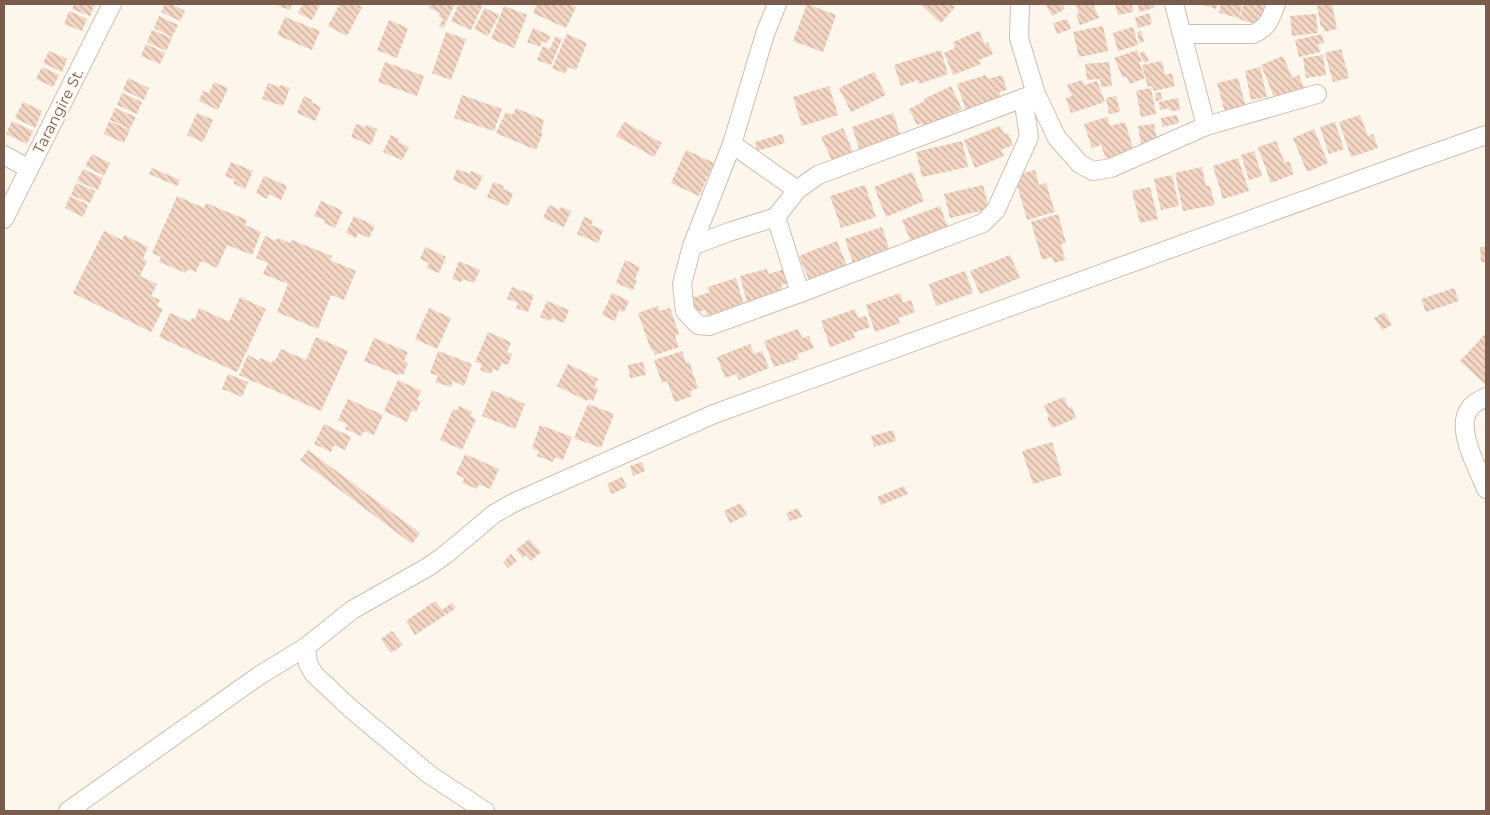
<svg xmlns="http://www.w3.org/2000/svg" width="1490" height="815" viewBox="0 0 1490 815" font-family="Montserrat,sans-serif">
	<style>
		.building { fill: url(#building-back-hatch) }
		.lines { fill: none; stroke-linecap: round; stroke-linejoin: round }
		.minor-casing { stroke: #d1beb0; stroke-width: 20 }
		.minor { stroke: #fff; stroke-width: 18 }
		.labels { text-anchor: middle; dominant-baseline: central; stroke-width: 4.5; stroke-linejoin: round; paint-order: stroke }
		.street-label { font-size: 15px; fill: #7a5c4d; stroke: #fffaf3 }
	</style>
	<defs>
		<pattern id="building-back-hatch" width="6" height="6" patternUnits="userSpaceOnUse" patternTransform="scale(1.25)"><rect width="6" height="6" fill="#f3d5c3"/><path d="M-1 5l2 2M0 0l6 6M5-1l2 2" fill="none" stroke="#cab0a1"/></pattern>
	</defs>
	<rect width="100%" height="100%" fill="#fdf6ec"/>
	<g class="building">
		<path d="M 74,4 L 95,4 L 90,16 L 72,9 Z"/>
		<path d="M 165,4 L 171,4 L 185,11 L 180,21 L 161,12 Z"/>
		<path d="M 273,4 L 292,4 L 290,10 Z"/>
		<path d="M 303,4 L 320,4 L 312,20 L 298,13 Z"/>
		<path d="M 340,4 L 356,4 L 362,7 L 347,36 L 328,26 Z"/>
		<path d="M 431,4 L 455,4 L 443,28 L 439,26 L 443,19 L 438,16 L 440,13 L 429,8 Z"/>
		<path d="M 459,4 L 483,4 L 471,30 L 451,21 Z"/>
		<path d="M 537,4 L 569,4 L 576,7 L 566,28 L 533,13 Z"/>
		<path d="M 807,4 L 836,15 L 823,52 L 793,41 Z"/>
		<path d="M 920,4 L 951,4 L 955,7 L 941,23 Z"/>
		<path d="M 1045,4 L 1062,4 L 1065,9 L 1052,16 Z"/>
		<path d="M 1075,4 L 1093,4 L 1099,18 L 1080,25 L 1076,15 L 1079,14 Z"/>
		<path d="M 1115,4 L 1132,4 L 1133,12 L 1118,15 Z"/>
		<path d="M 1138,4 L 1153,4 L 1154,8 L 1139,12 Z"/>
		<path d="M 1200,4 L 1218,4 L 1216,9 Z"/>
		<path d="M 1221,4 L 1242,4 L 1239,18 L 1219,13 Z"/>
		<path d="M 1244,4 L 1265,4 L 1258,25 L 1239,19 Z"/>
		<path d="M 1332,4 L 1337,29 L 1324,32 L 1323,26 L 1321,27 L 1317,6 Z"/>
		<path d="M 504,6 L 527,15 L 514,48 L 491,39 Z"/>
		<path d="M 485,8 L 499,15 L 488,36 L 474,29 Z"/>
		<path d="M 69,11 L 87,19 L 82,31 L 64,24 Z"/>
		<path d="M 1149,13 L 1152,24 L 1138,28 L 1135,18 Z"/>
		<path d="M 1316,14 L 1318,33 L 1292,36 L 1290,16 Z"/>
		<path d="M 159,16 L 178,25 L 172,37 L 154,28 Z"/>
		<path d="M 285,17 L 320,31 L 312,50 L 277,35 Z"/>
		<path d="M 1067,19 L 1071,29 L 1057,34 L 1053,23 Z"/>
		<path d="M 389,20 L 408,28 L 397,58 L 377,50 Z"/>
		<path d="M 1103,26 L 1108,51 L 1079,57 L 1073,32 Z"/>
		<path d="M 1133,27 L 1138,45 L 1118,51 L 1113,33 Z"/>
		<path d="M 533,28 L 551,36 L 547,43 L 542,41 L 540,47 L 527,42 Z"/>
		<path d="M 152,30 L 172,38 L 166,51 L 147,42 Z"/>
		<path d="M 979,31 L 985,44 L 988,42 L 993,54 L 979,60 L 981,64 L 953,75 L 944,53 L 955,48 L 953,42 Z"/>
		<path d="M 1141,31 L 1144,41 L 1140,43 L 1137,32 Z"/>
		<path d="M 446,32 L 466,39 L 451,80 L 432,73 Z"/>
		<path d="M 567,34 L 587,43 L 576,70 L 568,67 L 565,74 L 552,68 Z"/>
		<path d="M 1322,34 L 1324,43 L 1318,44 L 1320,52 L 1299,57 L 1295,40 Z"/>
		<path d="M 555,37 L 562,39 L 551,65 L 537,60 L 543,46 L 550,49 Z"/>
		<path d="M 146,44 L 165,53 L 160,64 L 141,56 Z"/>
		<path d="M 1341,49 L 1349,78 L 1333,82 L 1325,53 Z"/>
		<path d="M 941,50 L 948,74 L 919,84 L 918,80 L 901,86 L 894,65 Z"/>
		<path d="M 1137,50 L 1142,61 L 1139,62 L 1145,78 L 1130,84 L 1126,76 L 1123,78 L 1114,58 Z"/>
		<path d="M 49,51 L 67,59 L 62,72 L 43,63 Z"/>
		<path d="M 1144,51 L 1149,61 L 1144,63 L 1140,53 Z"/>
		<path d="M 1323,55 L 1326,75 L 1306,78 L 1303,58 Z"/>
		<path d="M 1283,56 L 1292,78 L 1299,75 L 1305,90 L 1276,102 L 1261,65 Z"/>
		<path d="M 1162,61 L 1165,75 L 1172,73 L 1175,86 L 1154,91 L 1152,86 L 1148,87 L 1142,65 Z"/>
		<path d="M 385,62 L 424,76 L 417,96 L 378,82 Z"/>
		<path d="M 1109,62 L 1112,86 L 1101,87 L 1100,79 L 1087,80 L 1085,64 Z"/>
		<path d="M 42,67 L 59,75 L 53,87 L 36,79 Z"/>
		<path d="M 1260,67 L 1267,97 L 1251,100 L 1245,71 Z"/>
		<path d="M 874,72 L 886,95 L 851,112 L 839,88 Z"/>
		<path d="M 986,75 L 988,79 L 1002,75 L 1007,90 L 999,92 L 1003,103 L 967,114 L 957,84 Z"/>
		<path d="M 128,78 L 149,88 L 144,100 L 123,90 Z"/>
		<path d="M 1238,78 L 1246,107 L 1225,113 L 1217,83 Z"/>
		<path d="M 1082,80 L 1084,85 L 1097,81 L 1105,102 L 1071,113 L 1066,98 L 1072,96 L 1067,85 Z"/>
		<path d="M 214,82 L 228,88 L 218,110 L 199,101 L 203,91 L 209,93 Z"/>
		<path d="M 268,83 L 279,87 L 280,85 L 290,88 L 283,106 L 262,99 Z"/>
		<path d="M 829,86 L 838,115 L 802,126 L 793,97 Z"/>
		<path d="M 951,86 L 962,109 L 924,127 L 922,123 L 917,125 L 909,109 L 925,101 L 924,99 Z"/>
		<path d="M 1151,88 L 1156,114 L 1141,117 L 1136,91 Z"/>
		<path d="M 1161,92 L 1162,100 L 1156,101 L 1155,93 Z"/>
		<path d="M 122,93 L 142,102 L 137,114 L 117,105 Z"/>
		<path d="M 462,95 L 502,109 L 494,131 L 454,118 Z"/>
		<path d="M 304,96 L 312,100 L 311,102 L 321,107 L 315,121 L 297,113 Z"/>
		<path d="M 1116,96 L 1120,112 L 1109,114 L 1106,98 Z"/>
		<path d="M 1178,98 L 1180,110 L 1170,111 L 1169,108 L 1160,110 L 1159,102 Z"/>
		<path d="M 23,102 L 42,111 L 35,128 L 15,118 Z"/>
		<path d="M 115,108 L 136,117 L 130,129 L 110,120 Z"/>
		<path d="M 516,108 L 544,120 L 541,132 L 543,133 L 536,150 L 496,133 L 506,112 L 513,115 Z"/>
		<path d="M 197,113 L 213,120 L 203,142 L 187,135 Z"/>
		<path d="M 893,113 L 901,137 L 860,151 L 852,127 Z"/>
		<path d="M 1177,115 L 1179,123 L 1162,127 L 1161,118 Z"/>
		<path d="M 1360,115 L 1368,136 L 1373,134 L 1378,148 L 1351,157 L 1339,122 Z"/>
		<path d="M 1107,117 L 1110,126 L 1125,122 L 1134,151 L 1106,159 L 1101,145 L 1092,148 L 1084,124 Z"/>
		<path d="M 12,121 L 33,131 L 27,144 L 6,134 Z"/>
		<path d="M 109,121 L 130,130 L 124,143 L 104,134 Z"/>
		<path d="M 624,122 L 662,143 L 654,157 L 616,136 Z"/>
		<path d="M 1335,122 L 1344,149 L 1329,154 L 1320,127 Z"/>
		<path d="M 356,124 L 365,127 L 367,125 L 377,129 L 371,145 L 351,137 Z"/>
		<path d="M 1154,124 L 1157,141 L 1141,144 L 1138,126 Z"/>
		<path d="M 1000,126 L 1004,134 L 1008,133 L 1013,145 L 1001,150 L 1004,156 L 975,168 L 964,140 Z"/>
		<path d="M 843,128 L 853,152 L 832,161 L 821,137 Z"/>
		<path d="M 1314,129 L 1328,163 L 1307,172 L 1293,138 Z"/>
		<path d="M 782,134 L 785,143 L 757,151 L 755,142 Z"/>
		<path d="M 391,135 L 399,139 L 398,142 L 409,147 L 402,160 L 383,152 Z"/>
		<path d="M 962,141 L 968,167 L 922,177 L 916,152 Z"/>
		<path d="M 1276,141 L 1285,163 L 1289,161 L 1294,174 L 1271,183 L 1258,147 Z"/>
		<path d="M 686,150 L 714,163 L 699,196 L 671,183 Z"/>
		<path d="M 1254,151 L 1262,176 L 1249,180 L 1241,155 Z"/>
		<path d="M 92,154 L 110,163 L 104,176 L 85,166 Z"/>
		<path d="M 1238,158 L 1249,191 L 1223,199 L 1213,166 Z"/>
		<path d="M 231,162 L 253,171 L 245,189 L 233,183 L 235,180 L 225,176 Z"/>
		<path d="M 1202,167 L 1206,186 L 1210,186 L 1215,205 L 1183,211 L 1175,173 Z"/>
		<path d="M 152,168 L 180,180 L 177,186 L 149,174 Z"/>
		<path d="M 83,169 L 103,178 L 98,190 L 77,181 Z"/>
		<path d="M 457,169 L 470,174 L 471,171 L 483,176 L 476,190 L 453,180 Z"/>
		<path d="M 1035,170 L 1039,185 L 1046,183 L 1055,212 L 1027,220 L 1016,181 L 1021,179 L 1020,174 Z"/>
		<path d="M 912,172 L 924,201 L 886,217 L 874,187 Z"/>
		<path d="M 1172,175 L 1179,206 L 1161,210 L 1154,179 Z"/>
		<path d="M 264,176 L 287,186 L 281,200 L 269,194 L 267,199 L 256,193 Z"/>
		<path d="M 493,182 L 504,186 L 503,189 L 513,193 L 508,206 L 487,197 Z"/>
		<path d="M 76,183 L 95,191 L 90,203 L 71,195 Z"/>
		<path d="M 865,185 L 876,217 L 841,228 L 830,196 Z"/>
		<path d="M 983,185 L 989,209 L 950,218 L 944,194 Z"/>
		<path d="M 1150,187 L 1158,219 L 1140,223 L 1132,191 Z"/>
		<path d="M 70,196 L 88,205 L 83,217 L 65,208 Z"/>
		<path d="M 177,196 L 204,208 L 206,203 L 247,220 L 245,225 L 261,232 L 252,255 L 227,245 L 217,268 L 201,261 L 196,272 L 188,269 L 186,273 L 159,262 L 161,257 L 152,253 Z"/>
		<path d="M 321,201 L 343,211 L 335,228 L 324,223 L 325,220 L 314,216 Z"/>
		<path d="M 549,205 L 560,210 L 561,207 L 571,211 L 564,227 L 543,218 Z"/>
		<path d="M 940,206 L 948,228 L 911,242 L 902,220 Z"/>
		<path d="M 1058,214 L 1066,243 L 1061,244 L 1065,260 L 1054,263 L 1052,257 L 1042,260 L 1031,222 Z"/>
		<path d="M 354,216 L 375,226 L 369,238 L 358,233 L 356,238 L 346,233 Z"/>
		<path d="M 584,217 L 593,220 L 591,225 L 603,230 L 598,243 L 577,234 Z"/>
		<path d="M 882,227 L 891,255 L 854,266 L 845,239 Z"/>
		<path d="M 104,231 L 122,240 L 124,235 L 148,247 L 143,259 L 147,261 L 140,276 L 157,284 L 151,296 L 160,300 L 157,306 L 163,309 L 151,332 L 73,293 Z"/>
		<path d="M 265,236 L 276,241 L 278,238 L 290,243 L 292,240 L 332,256 L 330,260 L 356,271 L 344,300 L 331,295 L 318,329 L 277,312 L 288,284 L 263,274 L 268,263 L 256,258 Z"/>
		<path d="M 837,241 L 847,266 L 809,280 L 799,256 Z"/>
		<path d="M 425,247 L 446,257 L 439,273 L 427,268 L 429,263 L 420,259 Z"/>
		<path d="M 1480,247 L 1486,247 L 1486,262 L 1481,262 Z"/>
		<path d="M 1010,255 L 1020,278 L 980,294 L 970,271 Z"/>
		<path d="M 625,260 L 640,267 L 635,279 L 637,280 L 633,290 L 616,283 Z"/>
		<path d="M 459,261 L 480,270 L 474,283 L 463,279 L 461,282 L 452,279 Z"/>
		<path d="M 767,269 L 768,274 L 785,269 L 789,283 L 781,285 L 783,292 L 747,303 L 740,276 Z"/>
		<path d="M 965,271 L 973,293 L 936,306 L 929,284 Z"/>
		<path d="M 736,278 L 744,305 L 708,317 L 705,310 L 694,313 L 689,299 L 710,292 L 708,287 Z"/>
		<path d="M 512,287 L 534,295 L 528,312 L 516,308 L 518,303 L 507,299 Z"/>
		<path d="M 1454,288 L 1459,301 L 1426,312 L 1421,299 Z"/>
		<path d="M 612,293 L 629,301 L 624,312 L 619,310 L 615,321 L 602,315 Z"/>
		<path d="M 900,293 L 903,303 L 911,300 L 915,312 L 898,318 L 900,323 L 875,332 L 866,305 Z"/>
		<path d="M 240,297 L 266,309 L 237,372 L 159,337 L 170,313 L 190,322 L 192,318 L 195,319 L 199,308 L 229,322 Z"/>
		<path d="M 547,301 L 569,310 L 564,323 L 551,318 L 550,321 L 540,317 Z"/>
		<path d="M 658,306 L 660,311 L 670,308 L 679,334 L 675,336 L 679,347 L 655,355 L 653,350 L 651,350 L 638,313 Z"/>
		<path d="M 429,308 L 451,318 L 437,349 L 415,339 Z"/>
		<path d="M 855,309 L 858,318 L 866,316 L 870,327 L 853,333 L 855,338 L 830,347 L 821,321 Z"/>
		<path d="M 1384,312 L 1392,325 L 1382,330 L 1374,318 Z"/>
		<path d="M 798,329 L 802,338 L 809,336 L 814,348 L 797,354 L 799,359 L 774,367 L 764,341 Z"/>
		<path d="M 488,332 L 511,342 L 507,352 L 512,354 L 508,365 L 502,363 L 498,371 L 493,369 L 491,374 L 480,370 L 482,364 L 475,362 Z"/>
		<path d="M 1486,333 L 1486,385 L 1460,361 Z"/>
		<path d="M 316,337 L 348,351 L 321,411 L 239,375 L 248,355 L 259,361 L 260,358 L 272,363 L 273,360 L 275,361 L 281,349 L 306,360 Z"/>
		<path d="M 374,338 L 408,352 L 404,361 L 408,363 L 403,375 L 399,373 L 398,375 L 364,361 Z"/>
		<path d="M 750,344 L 754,354 L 762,351 L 769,368 L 739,380 L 736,374 L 725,378 L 717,357 Z"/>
		<path d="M 438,351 L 472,364 L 464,386 L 453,381 L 451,387 L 435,382 L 438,376 L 430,373 Z"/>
		<path d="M 682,351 L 686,363 L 689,362 L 698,388 L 690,391 L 692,396 L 675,402 L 667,381 L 662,383 L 654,360 Z"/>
		<path d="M 643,362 L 646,375 L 630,378 L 628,365 Z"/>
		<path d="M 568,364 L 598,379 L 594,387 L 598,389 L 593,401 L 588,399 L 587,401 L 557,386 Z"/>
		<path d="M 228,374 L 248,382 L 242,397 L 222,389 Z"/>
		<path d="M 398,380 L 421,391 L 417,400 L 421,401 L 416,412 L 412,410 L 407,422 L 384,411 Z"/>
		<path d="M 492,390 L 525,404 L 515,429 L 482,416 Z"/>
		<path d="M 1064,397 L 1069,408 L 1072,407 L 1076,418 L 1052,428 L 1047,418 L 1049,417 L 1044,405 Z"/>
		<path d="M 348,399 L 383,415 L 374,435 L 364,431 L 361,436 L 345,429 L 347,424 L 338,420 Z"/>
		<path d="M 588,404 L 614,414 L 601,448 L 574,438 Z"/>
		<path d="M 459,406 L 472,412 L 470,416 L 476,419 L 462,450 L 440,440 L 453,409 L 457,411 Z"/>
		<path d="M 324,424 L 351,437 L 345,450 L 334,445 L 331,452 L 314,444 Z"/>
		<path d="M 540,425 L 572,437 L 563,460 L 555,457 L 553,462 L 537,456 L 539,451 L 532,448 Z"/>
		<path d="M 893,430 L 896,441 L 874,447 L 871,436 Z"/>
		<path d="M 1052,442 L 1062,475 L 1033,484 L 1022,451 Z"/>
		<path d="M 308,450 L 420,533 L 412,544 L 300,460 Z"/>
		<path d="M 465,454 L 499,469 L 490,489 L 479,484 L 477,489 L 462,483 L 464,478 L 456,474 Z"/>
		<path d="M 642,462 L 645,471 L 633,476 L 630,466 Z"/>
		<path d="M 622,477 L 627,487 L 612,494 L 607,484 Z"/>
		<path d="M 904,486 L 908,494 L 881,505 L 877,497 Z"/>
		<path d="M 741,503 L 747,515 L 730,523 L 724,511 Z"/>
		<path d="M 798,508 L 802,517 L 790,521 L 786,513 Z"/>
		<path d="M 529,539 L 541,552 L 531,561 L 526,555 L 523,558 L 516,550 Z"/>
		<path d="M 511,554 L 517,561 L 508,568 L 503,562 Z"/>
		<path d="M 435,601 L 442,610 L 452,603 L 456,608 L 415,635 L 406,621 Z"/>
		<path d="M 392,631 L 403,645 L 391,653 L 381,639 Z"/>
	</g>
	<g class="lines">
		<defs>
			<g id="minor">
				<path d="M 777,4 L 765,34 L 732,144 L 692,246 L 682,284 L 685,311 L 698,325 L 709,326 L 800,293 L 983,223 L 996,210 L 1029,137 L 1023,98"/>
				<path d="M 1020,4 L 1019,38 L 1036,94 L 1057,138 L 1080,164 L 1093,171 L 1111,168 L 1206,126 L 1317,94"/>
				<path d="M 1174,4 L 1206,126"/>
				<path d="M 1182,34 L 1253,34 C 1268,28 1271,18 1276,4"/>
				<path d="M 732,144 L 797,190"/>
				<path d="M 4,155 L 29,169"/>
				<path d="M 776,217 L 800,293"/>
				<path d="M 4,219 L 112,4"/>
				<path d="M 692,246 L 729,232 L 776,217 L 797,190 L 818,175 L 1034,94"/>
				<path d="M 1486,397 C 1481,400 1473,403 1470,408 C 1454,428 1478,468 1486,489"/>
				<path d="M 306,647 L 308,664 L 314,674 L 350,708 L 430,775 L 485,811"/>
				<path d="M 68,811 L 260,675 L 306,647 L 352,610 L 428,567 L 445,555 L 494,514 L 513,503 L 714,414 L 1415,160 L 1486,135"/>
			</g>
		</defs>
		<use href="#minor" class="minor-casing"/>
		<use href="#minor" class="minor"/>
	</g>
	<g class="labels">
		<g class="street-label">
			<text transform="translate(58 111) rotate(-63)">Tarangire St.</text>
		</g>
	</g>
	<rect width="1490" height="815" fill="none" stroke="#7a5c4d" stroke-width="10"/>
</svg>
